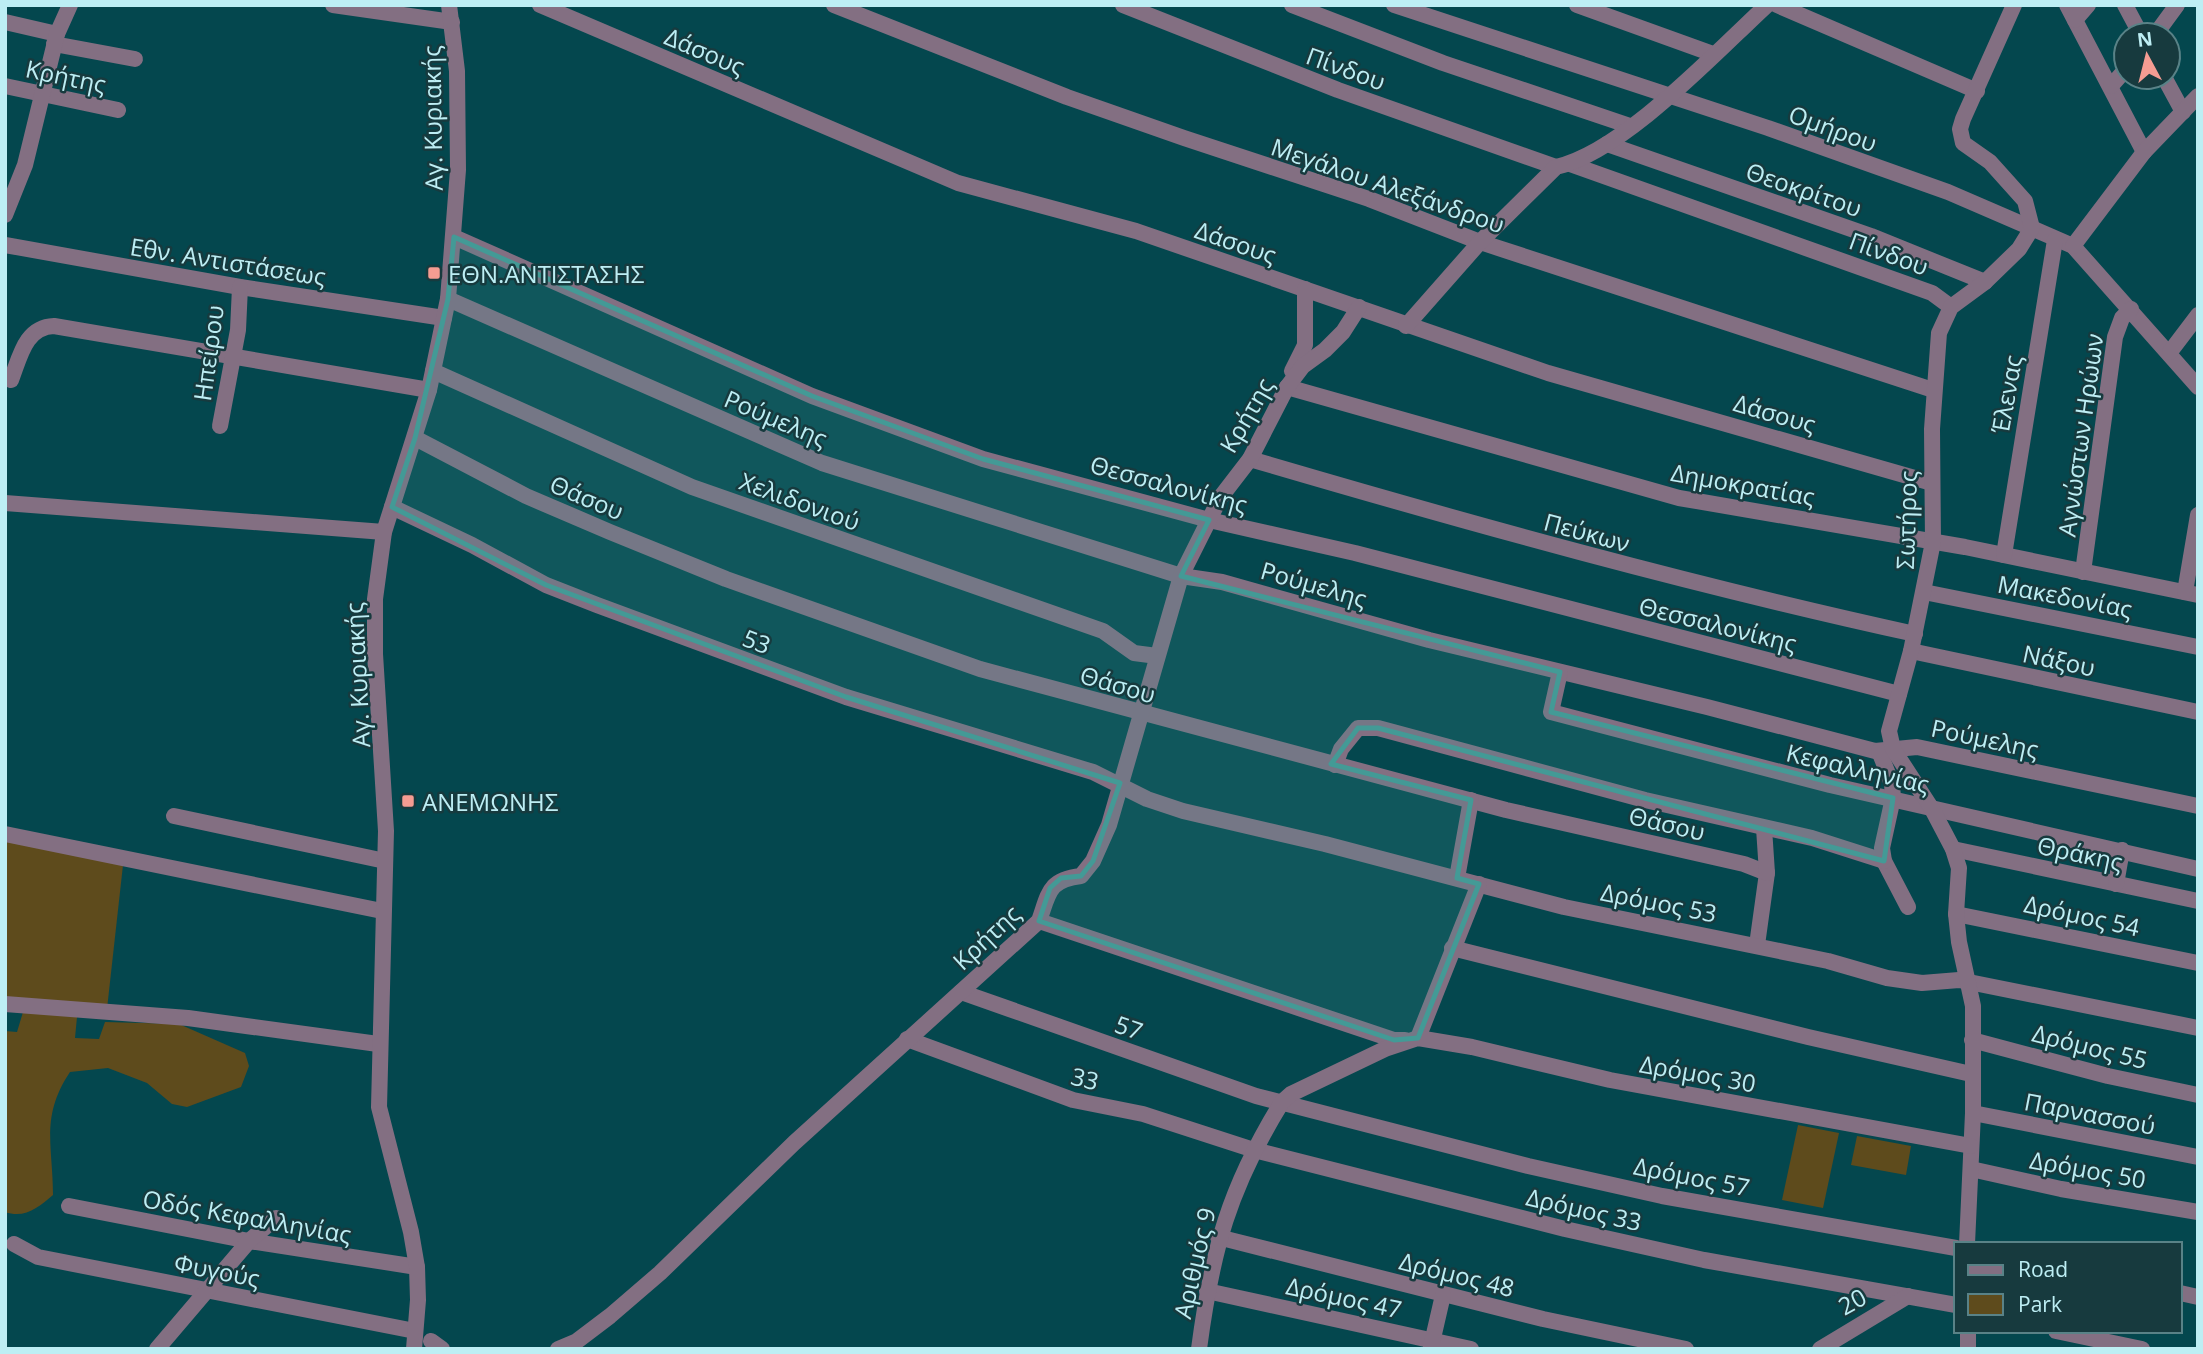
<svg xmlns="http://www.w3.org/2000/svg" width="2203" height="1354" viewBox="0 0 2203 1354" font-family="'Open Sans',sans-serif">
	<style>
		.green { fill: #5e4b1c }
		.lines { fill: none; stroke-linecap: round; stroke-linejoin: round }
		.minor { stroke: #836f82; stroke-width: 16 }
		.marked { fill: #439a96; fill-opacity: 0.2; stroke: #439a96; stroke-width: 5; stroke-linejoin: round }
		.poi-dot { fill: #f59c92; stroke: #173a3e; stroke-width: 2.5 }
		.labels { text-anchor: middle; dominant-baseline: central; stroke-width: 5; stroke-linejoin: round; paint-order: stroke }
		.street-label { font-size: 24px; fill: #bdeef4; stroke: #173a3e }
		.poi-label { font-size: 24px; fill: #bdeef4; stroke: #173a3e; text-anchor: start }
	</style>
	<rect width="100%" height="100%" fill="#04474e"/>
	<g class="green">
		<path d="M 5,841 L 123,865 L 107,1009 L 5,999 Z"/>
		<path d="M 23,1012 L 77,1017 L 75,1038 L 99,1039 L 105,1022 L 179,1024 L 245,1053 L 249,1066 L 241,1087 L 187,1107 L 172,1104 L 147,1083 L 108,1068 L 70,1072 C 40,1117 53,1146 53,1195 C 39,1207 25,1219 5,1212 L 5,1031 L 17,1032 Z"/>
		<path d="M 1798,1125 L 1839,1133 L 1823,1208 L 1782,1200 Z"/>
		<path d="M 1857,1136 L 1911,1146 L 1906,1175 L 1851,1165 Z"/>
	</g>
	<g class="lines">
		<g class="minor">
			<path d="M 333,5 L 452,22"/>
			<path d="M 540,5 L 958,183 L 1136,231 L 1548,373 L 1932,483"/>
			<path d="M 834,5 L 1067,97 L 1184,138 L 1369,199 L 1480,242 L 1933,390"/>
			<path d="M 1123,5 L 1338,90 L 1556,167"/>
			<path d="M 1292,5 L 1443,63 L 1630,126"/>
			<path d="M 1394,5 L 1768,128 L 1948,192 L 2073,246 L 2198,387"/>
			<path d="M 1577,5 L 1713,54"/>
			<path d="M 1777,5 L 1977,91"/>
			<path d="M 2067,5 L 2144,152"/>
			<path d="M 2125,5 L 2141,35"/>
			<path d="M 2075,20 L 2088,5"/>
			<path d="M 5,22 L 57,34"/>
			<path d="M 2155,35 L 2177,5"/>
			<path d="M 54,44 L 135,59"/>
			<path d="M 2164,77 L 2183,112"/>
			<path d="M 5,86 L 118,110"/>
			<path d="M 2111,86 L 2126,69"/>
			<path d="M 1607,144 L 1871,236 L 1985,282"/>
			<path d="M 1570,164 L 1932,293 L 1951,307"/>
			<path d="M 5,215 L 25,165 L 57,34 L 70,5"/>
			<path d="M 454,237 L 812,396 L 983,459 L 1209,520 L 1355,553 L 1899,694"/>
			<path d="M 5,245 L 240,287 L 444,318"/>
			<path d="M 2073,246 L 2144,152 L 2198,96"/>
			<path d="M 448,299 L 822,463 L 1181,576 L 1222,582 L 1429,640 L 1707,707 L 1875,751 L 1917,747 L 2198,806"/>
			<path d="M 1406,326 L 1480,242 L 1556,167 C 1623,152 1715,53 1767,5"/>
			<path d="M 2170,352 L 2198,315"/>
			<path d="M 433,371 L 692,487 L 1103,631 L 1134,653 L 1157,656"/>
			<path d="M 1292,371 L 1305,345 L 1305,289"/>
			<path d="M 11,380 C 20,357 25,327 54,326 L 429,390"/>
			<path d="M 1287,387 L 1679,498 L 1965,547 L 2198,595"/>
			<path d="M 220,426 L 238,330 L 240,287"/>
			<path d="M 415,438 L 526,496 L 610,532 L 726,579 L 980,669 L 1506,810 L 1744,864 L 1767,873 L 1757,945"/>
			<path d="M 1250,459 C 1471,524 1691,585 1915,634"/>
			<path d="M 5,503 L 384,532"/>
			<path d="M 392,507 L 472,545 L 546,585 L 597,605 L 846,697 L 1093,772 L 1147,799 L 1183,811 L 1325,844 L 1564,907 L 1828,961 L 1887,978 L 1922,983 L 1959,980 L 2198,1028"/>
			<path d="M 2004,555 L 2055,240"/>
			<path d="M 2083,572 L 2115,337 L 2122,318 L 2131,309"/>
			<path d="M 1924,592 L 2198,647"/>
			<path d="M 2185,592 L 2198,515"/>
			<path d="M 1911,651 L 2198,712"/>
			<path d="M 1560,672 L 1551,712 L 1830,785 L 2198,869"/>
			<path d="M 1879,751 L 1892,784 L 1893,798 L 1882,848 L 1884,861 L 1908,907"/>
			<path d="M 1335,765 L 1341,749 L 1358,728 L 1378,728 L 1645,800 L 1812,838 L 1884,861"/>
			<path d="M 174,816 L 385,861"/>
			<path d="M 1764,828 L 1767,873"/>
			<path d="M 5,834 L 382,911"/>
			<path d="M 1953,849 L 2198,901"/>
			<path d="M 1457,878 L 1471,800"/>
			<path d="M 2116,884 L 2122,850"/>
			<path d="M 1956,914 L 2198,963"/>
			<path d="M 1039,921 L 1394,1040 L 1405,1040"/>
			<path d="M 1452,948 L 1808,1037 L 1971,1074"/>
			<path d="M 961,992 L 1256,1096 L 1528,1166 L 1662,1196 L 1956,1248"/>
			<path d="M 5,1004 L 188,1018 L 378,1044"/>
			<path d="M 1418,1038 L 1479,884"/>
			<path d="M 907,1039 L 1073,1100 L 1143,1114 L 1254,1150 L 1565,1229 L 1704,1260 L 1956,1305"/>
			<path d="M 1972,1040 L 2108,1076 L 2198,1095"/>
			<path d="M 1973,1113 L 2198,1157"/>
			<path d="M 1971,1169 L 2061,1189 L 2198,1212"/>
			<path d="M 69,1206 L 249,1241 L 417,1267"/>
			<path d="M 1218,1237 L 1543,1319 L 1686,1349"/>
			<path d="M 14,1244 L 38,1257 L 415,1331"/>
			<path d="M 1967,1244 L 1973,1113 L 1973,1006 L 1959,942 L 1956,914 L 1959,868 L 1953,849 L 1932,809 L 1893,749 L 1889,731 L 1911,651 L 1933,542 L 1932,429 L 1939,333 L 1951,307 L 1985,282 L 2019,249 L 2032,228 L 2025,201 L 1990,162 L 1963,143 L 1960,129 L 1963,119 L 2014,5"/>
			<path d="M 1207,1291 L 1471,1349"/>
			<path d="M 2180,1293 L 2198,1297"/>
			<path d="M 1968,1331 L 1968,1349"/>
			<path d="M 2056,1331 L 2142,1349"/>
			<path d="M 431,1341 L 442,1349"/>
			<path d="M 1431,1347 L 1443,1295"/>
			<path d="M 157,1349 L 249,1241 L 276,1218"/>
			<path d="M 414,1349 L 418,1300 L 417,1267 L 411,1232 L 379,1107 L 386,831 L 375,654 L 375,599 L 384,532 L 429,390 L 448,299 L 458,170 L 457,71 L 449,5"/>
			<path d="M 558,1349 L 577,1341 L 610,1316 L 660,1273 L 794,1143 L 1039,921 C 1049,893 1048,880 1081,876 L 1093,861 L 1109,825 L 1181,576 L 1220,498 L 1250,459 L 1287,387 L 1303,366 L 1325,350 L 1343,332 L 1359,307"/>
			<path d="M 1199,1349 C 1212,1250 1229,1188 1282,1102 L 1291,1094 L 1385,1049 L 1418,1038 L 1472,1047 L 1610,1080 L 1971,1146"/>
			<path d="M 1820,1349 L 1908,1296"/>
		</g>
	</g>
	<path class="marked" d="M 454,237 L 812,396 L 983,459 L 1209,520 L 1181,576 L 1560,672 L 1551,712 L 1893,798 L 1884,861 L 1378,728 L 1358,728 L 1331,764 L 1471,800 L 1457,878 L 1479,884 L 1418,1038 L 1394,1040 L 1039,921 L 1050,888 L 1061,878 L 1081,876 L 1093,861 L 1120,783 L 846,697 L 546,585 L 392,507 L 415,438 L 448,299 Z"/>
	<g class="poi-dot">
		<rect x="427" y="266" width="14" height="14" rx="3.5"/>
		<rect x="401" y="794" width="14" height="14" rx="3.5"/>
	</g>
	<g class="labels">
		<g class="street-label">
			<text transform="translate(705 51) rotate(23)">Δάσους</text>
			<text transform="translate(1346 68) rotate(20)">Πίνδου</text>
			<text transform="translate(66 76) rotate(12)">Κρήτης</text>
			<text transform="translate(432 118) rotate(-91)">Αγ. Κυριακής</text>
			<text transform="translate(1833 128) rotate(20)">Ομήρου</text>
			<text transform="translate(1388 185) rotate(19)">Μεγάλου Αλεξάνδρου</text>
			<text transform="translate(1804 189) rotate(19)">Θεοκρίτου</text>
			<text transform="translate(1236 242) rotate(19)">Δάσους</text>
			<text transform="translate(1889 253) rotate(20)">Πίνδου</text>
			<text transform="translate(228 261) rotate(9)">Εθν. Αντιστάσεως</text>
			<text transform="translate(208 353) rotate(-82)">Ηπείρου</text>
			<text transform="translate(2006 394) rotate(-80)">Έλενας</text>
			<text transform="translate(1775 413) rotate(16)">Δάσους</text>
			<text transform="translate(1246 415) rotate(-60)">Κρήτης</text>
			<text transform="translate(776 418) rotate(23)">Ρούμελης</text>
			<text transform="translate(2080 435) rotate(-82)">Αγνώστων Ηρώων</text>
			<text transform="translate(1169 484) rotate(15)">Θεσσαλονίκης</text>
			<text transform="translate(1743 484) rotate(10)">Δημοκρατίας</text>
			<text transform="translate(587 497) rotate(23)">Θάσου</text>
			<text transform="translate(800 501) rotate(20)">Χελιδονιού</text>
			<text transform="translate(1906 520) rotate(-88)">Σωτήρος</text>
			<text transform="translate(1587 532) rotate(15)">Πεύκων</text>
			<text transform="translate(1314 584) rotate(16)">Ρούμελης</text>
			<text transform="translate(2065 596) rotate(11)">Μακεδονίας</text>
			<text transform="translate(1718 624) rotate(14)">Θεσσαλονίκης</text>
			<text transform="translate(757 641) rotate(21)">53</text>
			<text transform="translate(2059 660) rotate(12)">Νάξου</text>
			<text transform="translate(357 675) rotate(-93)">Αγ. Κυριακής</text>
			<text transform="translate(1118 684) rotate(16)">Θάσου</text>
			<text transform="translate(1985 738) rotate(12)">Ρούμελης</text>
			<text transform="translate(1858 768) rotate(13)">Κεφαλληνίας</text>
			<text transform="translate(1667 823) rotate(13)">Θάσου</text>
			<text transform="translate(2080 853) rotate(12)">Θράκης</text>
			<text transform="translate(1659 902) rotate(11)">Δρόμος 53</text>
			<text transform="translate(2082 915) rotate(12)">Δρόμος 54</text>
			<text transform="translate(986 937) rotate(-43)">Κρήτης</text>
			<text transform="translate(1129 1027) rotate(19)">57</text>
			<text transform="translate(2090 1046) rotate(14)">Δρόμος 55</text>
			<text transform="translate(1698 1073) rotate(10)">Δρόμος 30</text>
			<text transform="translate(1085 1078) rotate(14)">33</text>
			<text transform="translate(2090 1113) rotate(11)">Παρνασσού</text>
			<text transform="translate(2088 1169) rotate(10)">Δρόμος 50</text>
			<text transform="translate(1692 1176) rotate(11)">Δρόμος 57</text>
			<text transform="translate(1584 1209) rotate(13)">Δρόμος 33</text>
			<text transform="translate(247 1216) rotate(10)">Οδός Κεφαλληνίας</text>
			<text transform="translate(1194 1263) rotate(-77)">Αριθμός 9</text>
			<text transform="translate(217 1270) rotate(11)">Φυγούς</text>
			<text transform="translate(1457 1274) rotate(14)">Δρόμος 48</text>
			<text transform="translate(1344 1297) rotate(12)">Δρόμος 47</text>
			<text transform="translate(1852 1301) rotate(-29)">20</text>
		</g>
		<g class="poi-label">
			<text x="448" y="273">ΕΘΝ.ΑΝΤΙΣΤΑΣΗΣ</text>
			<text x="422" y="801">ΑΝΕΜΩΝΗΣ</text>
		</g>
	</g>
	<rect width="2203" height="1354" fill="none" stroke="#bdeef4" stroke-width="14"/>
	<rect x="1954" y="1242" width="228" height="91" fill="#173a3e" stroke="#598287" stroke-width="2"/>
	<rect x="1968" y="1265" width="35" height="10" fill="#836f82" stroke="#598287" stroke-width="2"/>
	<text x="2018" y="1277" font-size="21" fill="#bdeef4">Road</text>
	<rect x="1968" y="1294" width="35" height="21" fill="#5e4b1c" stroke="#598287" stroke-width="2"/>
	<text x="2018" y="1312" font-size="21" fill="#bdeef4">Park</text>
	<g transform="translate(2147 56) rotate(353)"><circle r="33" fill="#173a3e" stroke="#598287" stroke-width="2"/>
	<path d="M0-5L12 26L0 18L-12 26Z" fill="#f59c92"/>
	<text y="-10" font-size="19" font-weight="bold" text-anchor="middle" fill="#bdeef4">N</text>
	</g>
</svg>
